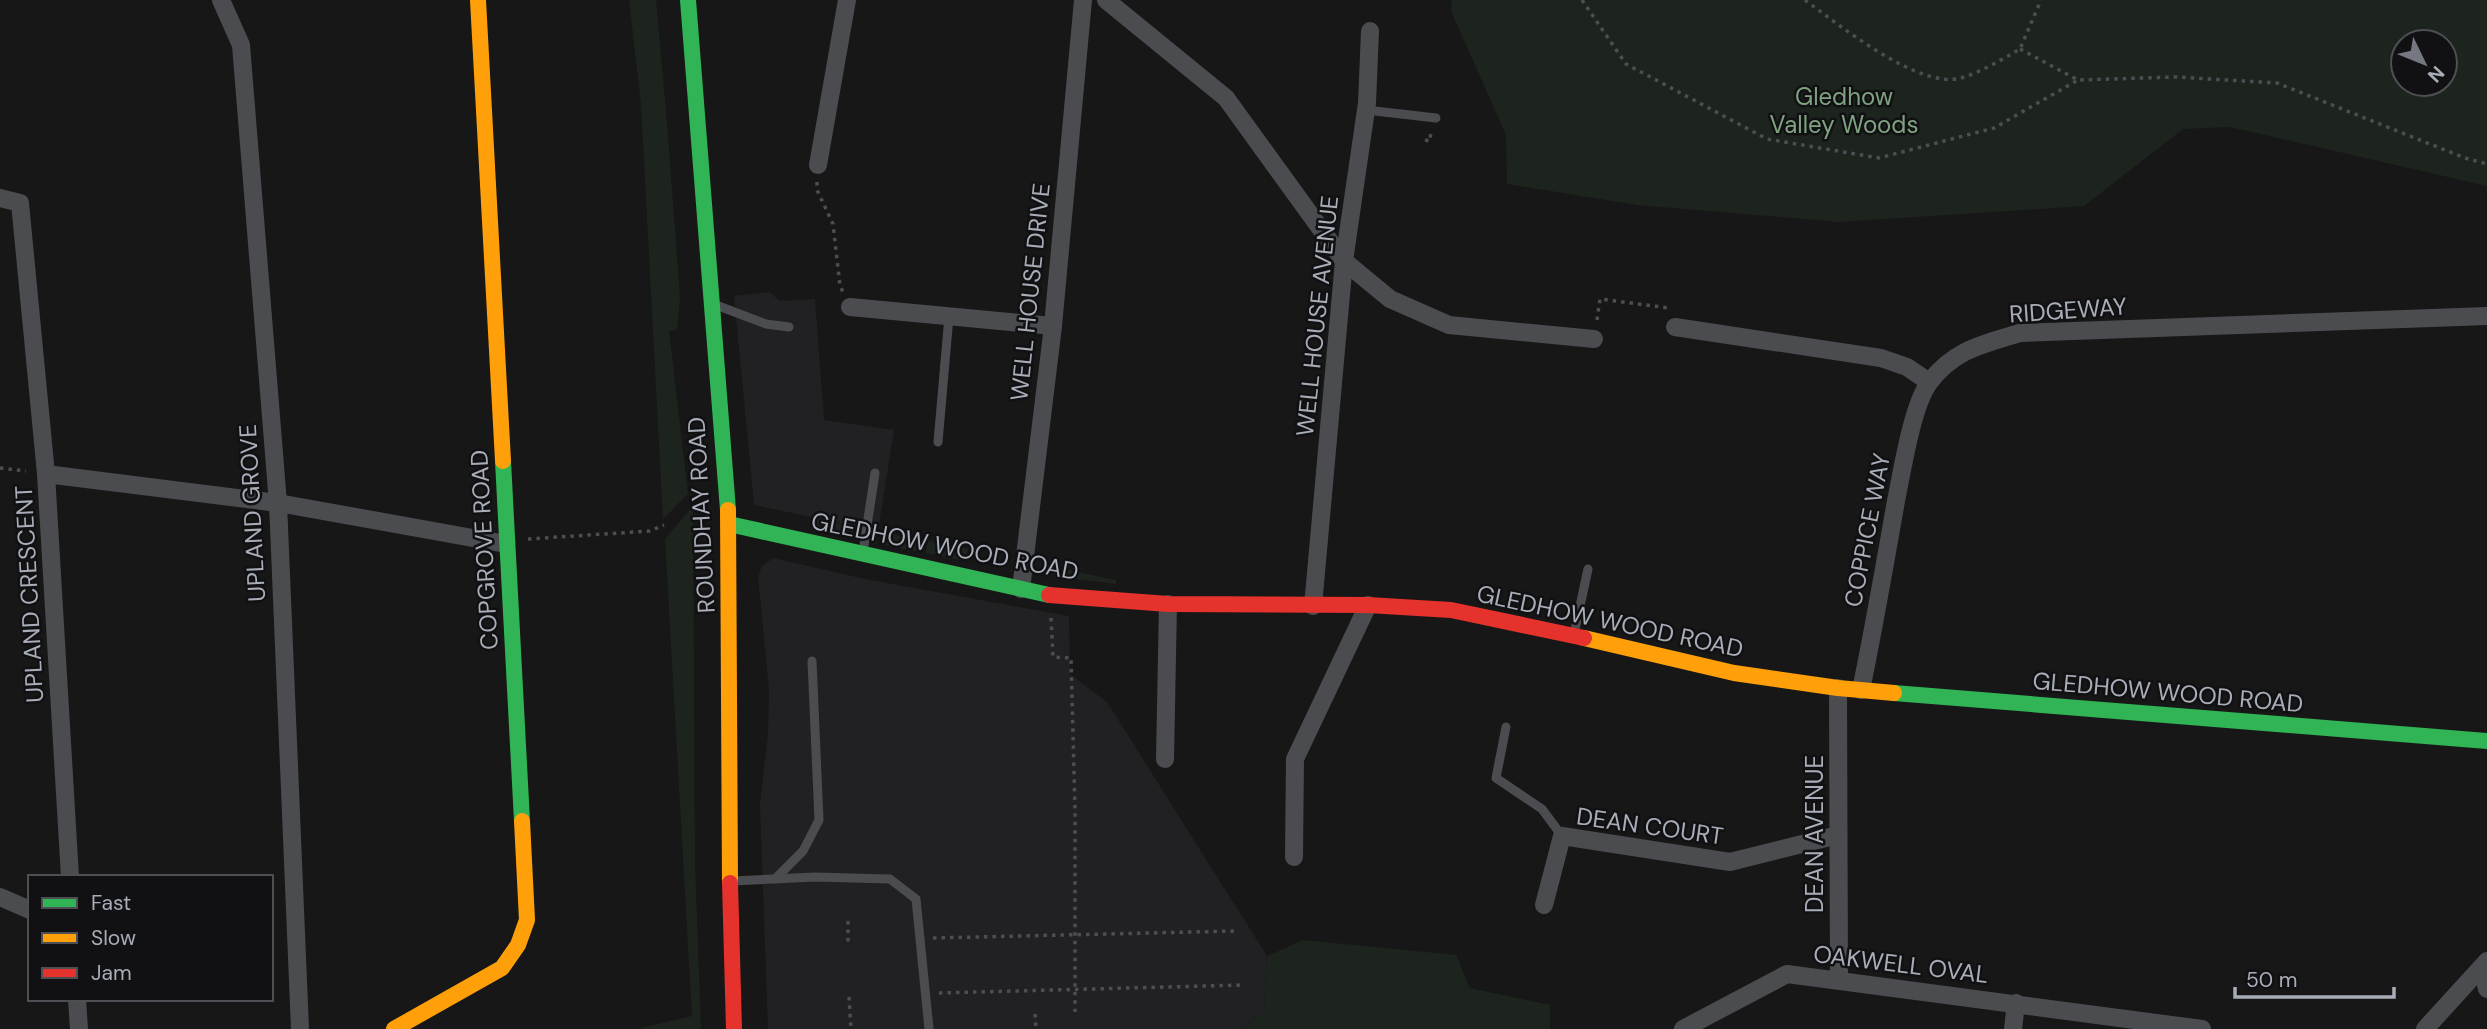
<svg xmlns="http://www.w3.org/2000/svg" width="2487" height="1029" viewBox="0 0 2487 1029" font-family="'DM Sans',sans-serif">
	<style>
		.built { fill: #212123 }
		.green { fill: #1d241e; fill-rule: evenodd }
		.lines { fill: none; stroke-linecap: round; stroke-linejoin: round }
		.path { stroke: #4d4e52; stroke-width: 3.5; stroke-dasharray: 3.5 5; stroke-linecap: butt }
		.lane { stroke: #4b4c50; stroke-width: 9 }
		.street { stroke: #4b4c50; stroke-width: 18 }
		.fast { stroke: #30b455; stroke-width: 16 }
		.slow { stroke: #ff9f0a; stroke-width: 16 }
		.jam { stroke: #e5322d; stroke-width: 16 }
		.labels { text-anchor: middle; dominant-baseline: central; stroke-width: 5; stroke-linejoin: round; paint-order: stroke }
		.park-label { font-size: 24px; fill: #7fa381; stroke: #111113 }
		.street-label { font-size: 24px; fill: #a8adb8; stroke: #111113 }
	</style>
	<rect width="100%" height="100%" fill="#171717"/>
	<g class="built">
		<path d="M 769,292 L 780,301 L 815,299 L 824,420 L 894,430 L 878,531 L 754,505 L 734,296 Z"/>
		<path d="M 773,558 L 865,579 L 1069,616 L 1070,674 L 1107,702 L 1267,956 L 1264,1011 L 1241,1029 L 768,1029 L 760,804 L 768,734 L 769,690 L 758,576 L 762,566 Z"/>
	</g>
	<g class="green">
		<path d="M 629,0 L 656,0 L 667,123 L 680,297 L 677,330 L 669,331 L 688,494 L 663,519 L 641,104 Z"/>
		<path d="M 1452,0 L 2487,0 L 2487,186 L 2230,127 L 2183,129 L 2084,206 L 1839,222 L 1637,205 L 1507,184 L 1506,135 L 1451,11 ZM 2403,42 L 2445,42 L 2445,84 L 2403,84 Z"/>
		<path d="M 693,506 L 695,865 L 701,1029 L 637,1029 L 692,1016 L 665,539 Z"/>
		<path d="M 815,518 L 878,531 L 876,544 L 816,530 Z"/>
		<path d="M 886,533 L 923,540 L 920,552 L 884,545 Z"/>
		<path d="M 928,541 L 968,549 L 965,561 L 926,553 Z"/>
		<path d="M 1060,568 L 1116,580 L 1116,584 L 1059,577 Z"/>
		<path d="M 1303,940 L 1456,955 L 1470,988 L 1550,1005 L 1550,1029 L 1241,1029 L 1264,1011 L 1267,956 Z"/>
	</g>
	<g class="lines">
		<g class="path">
			<path d="M 1582,0 L 1626,64 L 1767,139 L 1879,158 L 1994,128 L 2078,80"/>
			<path d="M 1805,0 C 1838,24 1919,90 1961,78 C 1981,72 2001,60 2020,49 L 2041,0"/>
			<path d="M 2020,49 L 2078,80 L 2176,77 L 2277,83 L 2465,158 L 2487,164"/>
			<path d="M 1425,140 L 1430,141 L 1431,130"/>
			<path d="M 817,182 L 817,190 L 833,224 L 840,286 L 843,292"/>
			<path d="M 1597,320 L 1600,299 L 1669,308"/>
			<path d="M 0,468 L 26,471"/>
			<path d="M 528,539 L 650,531 L 664,525"/>
			<path d="M 1051,618 L 1053,657 L 1071,658 L 1075,810 L 1075,1012"/>
			<path d="M 848,921 L 848,946"/>
			<path d="M 933,938 L 1236,931"/>
			<path d="M 939,993 L 1243,985"/>
			<path d="M 849,997 L 851,1029"/>
			<path d="M 1035,1014 L 1036,1029"/>
		</g>
		<g class="lane">
			<path d="M 1366,110 L 1436,118"/>
			<path d="M 716,305 L 766,324 L 789,327"/>
			<path d="M 938,442 L 949,316"/>
			<path d="M 863,552 L 875,473"/>
			<path d="M 1574,634 L 1588,569"/>
			<path d="M 1506,727 L 1496,778 L 1542,809 L 1562,836"/>
			<path d="M 775,879 L 803,851 L 819,820 L 812,661"/>
			<path d="M 732,881 L 815,877 L 890,879 L 916,899 L 929,1029"/>
		</g>
		<g class="street">
			<path d="M 221,0 L 241,45 L 278,503 L 300,1029"/>
			<path d="M 1106,0 L 1226,98 L 1344,261 L 1390,299 L 1449,325 L 1594,339"/>
			<path d="M 818,165 L 847,0"/>
			<path d="M 0,198 L 20,203 L 46,474 L 70,877"/>
			<path d="M 850,307 L 1053,326"/>
			<path d="M 1675,327 L 1881,358 L 1907,367 L 1929,382"/>
			<path d="M 46,474 L 278,503 L 506,544"/>
			<path d="M 1021,589 L 1053,326 L 1083,0"/>
			<path d="M 1313,606 L 1344,261 L 1367,103 L 1370,31"/>
			<path d="M 1838,688 L 1839,980"/>
			<path d="M 1861,690 C 1874,627 1885,564 1896,501 C 1902,472 1912,406 1929,383 C 1953,350 1983,344 2020,333 L 2487,316"/>
			<path d="M 1165,759 L 1168,604"/>
			<path d="M 1294,857 L 1295,759 L 1368,605"/>
			<path d="M 0,897 L 30,910"/>
			<path d="M 1544,905 L 1562,836 L 1730,862 L 1838,835"/>
			<path d="M 2482,967 L 2487,989"/>
			<path d="M 77,999 L 79,1029"/>
			<path d="M 1683,1029 L 1787,974 L 2202,1029"/>
			<path d="M 2013,1029 L 2016,1003"/>
			<path d="M 2425,1029 L 2487,961"/>
		</g>
		<g class="fast">
			<path d="M 688,0 L 728,510"/>
			<path d="M 503,461 L 522,821"/>
			<path d="M 729,524 L 1049,595"/>
			<path d="M 1894,693 L 2487,741"/>
		</g>
		<g class="slow">
			<path d="M 478,0 L 503,461"/>
			<path d="M 728,510 L 730,883"/>
			<path d="M 1584,638 L 1734,673 L 1838,688 L 1894,693"/>
			<path d="M 394,1029 L 502,968 L 518,945 L 527,920 L 522,821"/>
		</g>
		<g class="jam">
			<path d="M 1049,595 L 1168,604 L 1368,605 L 1451,610 L 1584,638"/>
			<path d="M 730,883 L 734,1029"/>
		</g>
	</g>
	<g class="labels">
		<g class="park-label">
			<text x="1844" y="96">Gledhow<tspan x="1844" dy="28">Valley Woods</tspan></text>
		</g>
		<g class="street-label">
			<text transform="translate(1030 292) rotate(-84)">WELL HOUSE DRIVE</text>
			<text transform="translate(2068 310) rotate(-4)">RIDGEWAY</text>
			<text transform="translate(1317 316) rotate(-84)">WELL HOUSE AVENUE</text>
			<text transform="translate(252 513) rotate(-93)">UPLAND GROVE</text>
			<text transform="translate(701 515) rotate(-93)">ROUNDHAY ROAD</text>
			<text transform="translate(1867 530) rotate(-79)">COPPICE WAY</text>
			<text transform="translate(945 546) rotate(11)">GLEDHOW WOOD ROAD</text>
			<text transform="translate(484 550) rotate(-93)">COPGROVE ROAD</text>
			<text transform="translate(29 594) rotate(-93)">UPLAND CRESCENT</text>
			<text transform="translate(1610 621) rotate(12)">GLEDHOW WOOD ROAD</text>
			<text transform="translate(2168 692) rotate(5)">GLEDHOW WOOD ROAD</text>
			<text transform="translate(1650 826) rotate(8)">DEAN COURT</text>
			<text transform="translate(1814 834) rotate(-90)">DEAN AVENUE</text>
			<text transform="translate(1901 964) rotate(7)">OAKWELL OVAL</text>
		</g>
	</g>
	<rect x="28" y="875" width="245" height="126" fill="#111113" stroke="#4d4f55" stroke-width="2"/>
	<rect x="42" y="898" width="35" height="10" fill="#30b455" stroke="#4d4f55" stroke-width="2"/>
	<text x="91" y="910" font-size="21" fill="#a8adb8">Fast</text>
	<rect x="42" y="933" width="35" height="10" fill="#ff9f0a" stroke="#4d4f55" stroke-width="2"/>
	<text x="91" y="945" font-size="21" fill="#a8adb8">Slow</text>
	<rect x="42" y="968" width="35" height="10" fill="#e5322d" stroke="#4d4f55" stroke-width="2"/>
	<text x="91" y="980" font-size="21" fill="#a8adb8">Jam</text>
	<g transform="translate(2424 63) rotate(133)"><circle r="33" fill="#111113" stroke="#4d4f55" stroke-width="2"/>
	<path d="M0-5L12 26L0 18L-12 26Z" fill="#757880"/>
	<text y="-10" font-size="19" font-weight="bold" text-anchor="middle" fill="#a8adb8">N</text>
	</g>
	<path d="M2235 987v10h159v-10" fill="none" stroke="#a8adb8" stroke-width="3.5"/>
	<text x="2246" y="987" font-size="21" fill="#a8adb8" stroke="#111113" stroke-width="5" paint-order="stroke">50 m</text>
</svg>
